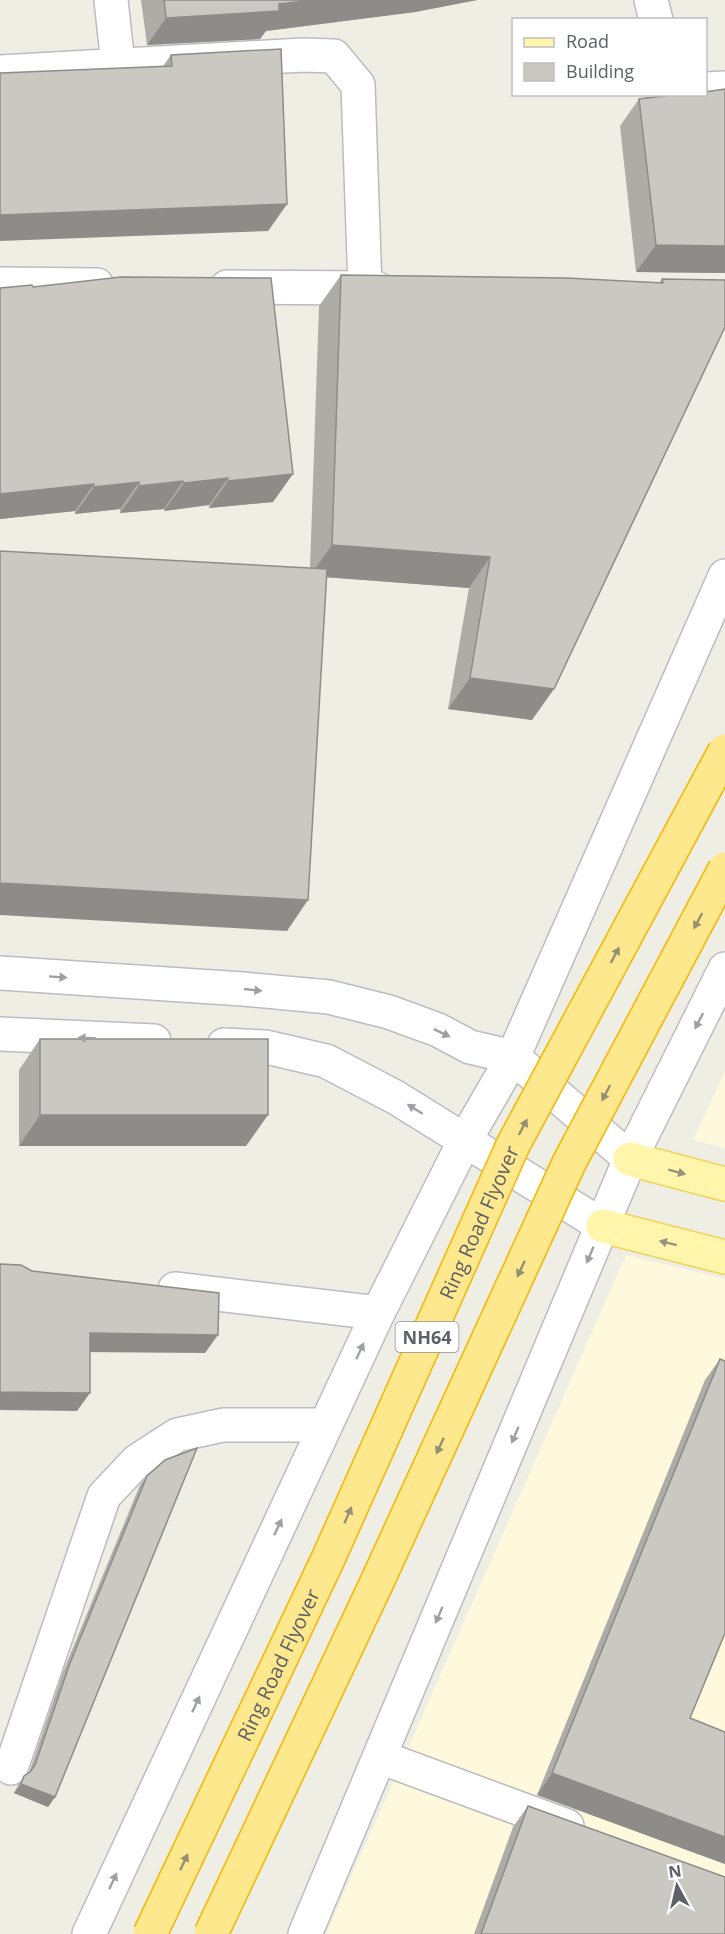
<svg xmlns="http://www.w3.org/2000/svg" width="725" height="1934" viewBox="0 0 725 1934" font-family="'Open Sans',sans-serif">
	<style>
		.commercial { fill: #fef8dc }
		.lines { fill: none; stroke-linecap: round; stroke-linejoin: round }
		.minor-casing { stroke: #babcc1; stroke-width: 36 }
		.major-casing { stroke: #f2d15b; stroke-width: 36 }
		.minor { stroke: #fff; stroke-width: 33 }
		.major { stroke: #fff6ab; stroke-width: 33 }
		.highway-bridge-casing { stroke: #f5b600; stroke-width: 36; stroke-linecap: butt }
		.highway-bridge { stroke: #fde88e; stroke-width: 33 }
		.wall { fill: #aeaca7 }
		.shaded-wall { fill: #8d8c88 }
		.building { fill: #cac8c2; stroke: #8d8c88; stroke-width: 1.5 }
		.oneway { fill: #959074 }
		.oneway2 { fill: #9ea0a3 }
		.oneway3 { fill: #96947e }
		.labels { text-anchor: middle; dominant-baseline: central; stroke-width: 6; stroke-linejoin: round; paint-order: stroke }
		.shield { fill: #fff; stroke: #8e9094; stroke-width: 1.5 }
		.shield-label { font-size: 18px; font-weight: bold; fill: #5d6066 }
		.street-label { font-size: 20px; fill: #5d6066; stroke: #fff }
	</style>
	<rect width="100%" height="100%" fill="#efeee5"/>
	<g class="commercial">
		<path d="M 725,1071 L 725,1148 L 693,1140 Z"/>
		<path d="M 626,1255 L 725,1279 L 725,1934 L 326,1934 Z"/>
	</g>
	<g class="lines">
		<defs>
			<g id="minor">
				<path d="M 111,0 L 118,65"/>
				<path d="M 651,0 L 656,20"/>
				<path d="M 0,72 L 303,55 L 334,56 L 358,85 L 365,288"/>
				<path d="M 706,89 L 725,88"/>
				<path d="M 0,284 L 97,285"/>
				<path d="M 227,287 L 376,288"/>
				<path d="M 0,973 L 243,989 L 329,997 L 389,1012 L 438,1030 L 470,1047 L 513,1057 L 630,1159"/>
				<path d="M 0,1034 L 154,1041"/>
				<path d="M 224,1045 L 266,1047 L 326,1061 L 395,1097 L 603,1226"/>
				<path d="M 175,1289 L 378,1313"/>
				<path d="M 380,1757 L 567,1826"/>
				<path d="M 11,1768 L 104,1496 L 137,1461 L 177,1435 L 223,1425 L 325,1425"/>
				<path d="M 89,1934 L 378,1313 L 465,1140 L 513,1057 L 725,576"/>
				<path d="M 305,1934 L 630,1159 L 725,969"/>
			</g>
			<g id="major">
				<path d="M 630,1159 L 725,1184"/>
				<path d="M 603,1226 L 725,1257"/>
			</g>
		</defs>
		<use href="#minor" class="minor-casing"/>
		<use href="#major" class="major-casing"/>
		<use href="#minor" class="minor"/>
		<use href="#major" class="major"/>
		<defs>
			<g id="highway-bridge">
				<path id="s1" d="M 150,1934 L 328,1559 L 513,1145 L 725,751"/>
				<path d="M 211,1934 L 377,1582 L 569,1163 L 725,869"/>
			</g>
		</defs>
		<use href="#highway-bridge" class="highway-bridge-casing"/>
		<use href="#highway-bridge" class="highway-bridge"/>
	</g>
	<g class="wall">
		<path d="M 141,0 L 477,0 L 415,12 L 266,31 L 260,39 L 147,45 Z"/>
		<path d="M 171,55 L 287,204 L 268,231 L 163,66 Z"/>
		<path d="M 725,89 L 725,273 L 636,272 L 620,126 L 639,99 Z"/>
		<path d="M 341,275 L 659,283 L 662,279 L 725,280 L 532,720 L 448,709 L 469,588 L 327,577 L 287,931 L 310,568 L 319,306 Z"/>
		<path d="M 33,287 L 273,502 L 209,508 L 209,505 L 164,511 L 164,509 L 120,513 L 120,509 L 75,514 L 75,511 L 0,519 L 0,288 Z"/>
		<path d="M 40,1039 L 246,1146 L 19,1146 L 19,1070 Z"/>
		<path d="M 720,1359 L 690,1718 L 725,1732 L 725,1864 L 537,1795 L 705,1380 Z"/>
		<path d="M 147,1476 L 55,1797 L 48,1807 L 14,1793 L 18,1785 L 24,1776 L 29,1773 L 63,1672 L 140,1485 Z"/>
		<path d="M 528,1806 L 725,1934 L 474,1934 L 513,1827 Z"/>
	</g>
	<g class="shaded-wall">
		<path d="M 313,0 L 477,0 L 415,12 L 266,31 L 260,39 L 147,45 L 166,18 Z"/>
		<path d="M 287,204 L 268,231 L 0,241 L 0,215 Z"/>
		<path d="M 656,245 L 725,246 L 725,273 L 636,272 Z"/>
		<path d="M 293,474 L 273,502 L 209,508 L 228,481 Z"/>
		<path d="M 228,478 L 209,505 L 164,511 L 184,483 Z"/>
		<path d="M 183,481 L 164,509 L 120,513 L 139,486 Z"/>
		<path d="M 139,482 L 120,509 L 75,514 L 94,487 Z"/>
		<path d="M 94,484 L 75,511 L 0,519 L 0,494 Z"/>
		<path d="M 332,545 L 490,557 L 469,588 L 310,576 Z"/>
		<path d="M 470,678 L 554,689 L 532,720 L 448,709 Z"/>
		<path d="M 0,883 L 308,900 L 287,931 L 0,915 Z"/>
		<path d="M 40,1115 L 268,1115 L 246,1146 L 19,1146 Z"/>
		<path d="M 90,1333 L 218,1335 L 205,1353 L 77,1352 Z"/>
		<path d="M 0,1392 L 90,1393 L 77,1411 L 0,1410 Z"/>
		<path d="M 552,1773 L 725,1837 L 725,1864 L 537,1795 Z"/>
		<path d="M 21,1784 L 55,1797 L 48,1807 L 14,1793 Z"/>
	</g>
	<g class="building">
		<path d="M 164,0 L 313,0 L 279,4 L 279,11 L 166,18 Z"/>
		<path d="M 281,49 L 287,204 L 0,215 L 0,73 L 172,66 L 171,55 Z"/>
		<path d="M 725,89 L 725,246 L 656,245 L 639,99 L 680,94 L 705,94 L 705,92 Z"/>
		<path d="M 341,275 L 566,278 L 663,283 L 662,279 L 725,280 L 725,327 L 554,689 L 470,678 L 490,557 L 332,545 Z"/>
		<path d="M 121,277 L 271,278 L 293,474 L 228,481 L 228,478 L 184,483 L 183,481 L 139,486 L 139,482 L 94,487 L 94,484 L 0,494 L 0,288 L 32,285 L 33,287 Z"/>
		<path d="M 0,551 L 327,569 L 308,900 L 0,883 Z"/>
		<rect x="40" y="1039" width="228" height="76"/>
		<path d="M 0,1264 L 21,1265 L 32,1271 L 219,1293 L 218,1335 L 90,1333 L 90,1393 L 0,1392 Z"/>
		<path d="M 720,1359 L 725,1361 L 725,1633 L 690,1718 L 725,1732 L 725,1837 L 552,1773 Z"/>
		<path d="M 197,1448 L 55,1797 L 21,1784 L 24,1776 L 30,1772 L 35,1765 L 70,1663 L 147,1476 L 165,1460 Z"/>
		<path d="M 528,1806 L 725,1877 L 725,1934 L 481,1934 Z"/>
	</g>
	<defs><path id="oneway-solid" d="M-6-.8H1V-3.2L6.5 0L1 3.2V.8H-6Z" transform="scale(1.5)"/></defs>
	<g class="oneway">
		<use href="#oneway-solid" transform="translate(698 921) rotate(118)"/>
		<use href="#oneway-solid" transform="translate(615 955) rotate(-62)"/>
		<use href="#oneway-solid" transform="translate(606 1093) rotate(118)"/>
		<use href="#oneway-solid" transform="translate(523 1127) rotate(-62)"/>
		<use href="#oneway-solid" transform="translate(521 1269) rotate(115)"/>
		<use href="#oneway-solid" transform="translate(440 1446) rotate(115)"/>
		<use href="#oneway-solid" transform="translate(348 1515) rotate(-66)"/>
		<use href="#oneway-solid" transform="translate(184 1862) rotate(-65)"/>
	</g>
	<g class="oneway2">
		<use href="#oneway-solid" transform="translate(58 977) rotate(4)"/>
		<use href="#oneway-solid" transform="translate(253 990) rotate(6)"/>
		<use href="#oneway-solid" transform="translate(699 1021) rotate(117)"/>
		<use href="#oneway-solid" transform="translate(442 1033) rotate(26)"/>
		<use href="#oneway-solid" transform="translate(87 1038) rotate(-177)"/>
		<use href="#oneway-solid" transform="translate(415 1109) rotate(-148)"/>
		<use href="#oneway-solid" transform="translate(590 1255) rotate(113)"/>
		<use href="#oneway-solid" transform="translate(360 1351) rotate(-65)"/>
		<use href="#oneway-solid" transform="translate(515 1435) rotate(113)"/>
		<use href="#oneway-solid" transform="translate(278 1527) rotate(-65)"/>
		<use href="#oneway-solid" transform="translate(439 1615) rotate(113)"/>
		<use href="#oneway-solid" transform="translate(196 1704) rotate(-65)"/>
		<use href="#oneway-solid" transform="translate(113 1881) rotate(-65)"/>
	</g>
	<g class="oneway3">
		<use href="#oneway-solid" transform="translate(677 1172) rotate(15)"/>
		<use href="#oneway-solid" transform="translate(668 1243) rotate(-166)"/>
	</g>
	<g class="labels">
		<rect class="shield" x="395.5" y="1322" width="63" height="30" rx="4.5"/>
		<g class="shield-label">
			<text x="427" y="1337">NH64</text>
		</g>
		<g class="street-label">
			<text stroke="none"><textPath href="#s1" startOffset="784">Ring Road Flyover</textPath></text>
			<text stroke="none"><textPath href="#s1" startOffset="298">Ring Road Flyover</textPath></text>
		</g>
	</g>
	<rect x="512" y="18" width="195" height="78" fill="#ffffff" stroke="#bebfc2" stroke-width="1.5"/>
	<rect x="524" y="38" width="30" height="9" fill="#fff6ab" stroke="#bebfc2" stroke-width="1.5"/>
	<text x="566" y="48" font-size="18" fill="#5d6066">Road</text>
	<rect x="524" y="63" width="30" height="18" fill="#cac8c2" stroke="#bebfc2" stroke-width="1.5"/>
	<text x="566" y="78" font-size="18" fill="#5d6066">Building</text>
	<g transform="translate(677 1886) rotate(352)" stroke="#ffffff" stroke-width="4.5" paint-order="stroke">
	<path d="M0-4.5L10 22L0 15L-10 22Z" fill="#5d6066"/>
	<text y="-9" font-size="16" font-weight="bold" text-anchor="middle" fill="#5d6066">N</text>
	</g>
</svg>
